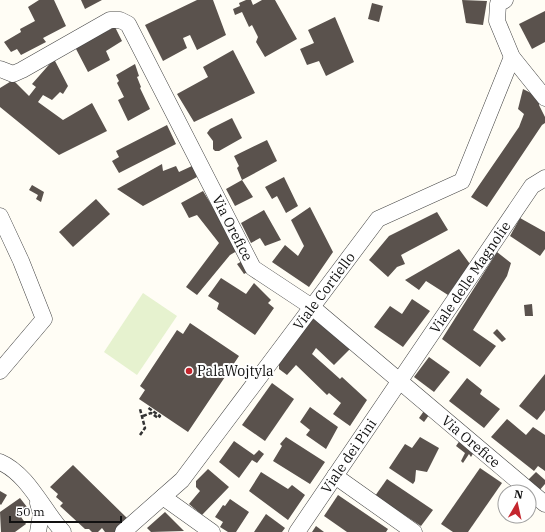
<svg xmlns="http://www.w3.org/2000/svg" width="545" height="532" viewBox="0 0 545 532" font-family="'IBM Plex Serif',serif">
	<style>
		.pitch { fill: #e6f2cf }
		.building { fill: #5a524d }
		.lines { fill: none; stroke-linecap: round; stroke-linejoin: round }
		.minor-casing { stroke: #444; stroke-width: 17 }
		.path { stroke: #333; stroke-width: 2.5; stroke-dasharray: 4 2; stroke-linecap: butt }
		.minor { stroke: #fff; stroke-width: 16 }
		.poi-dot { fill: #c4262e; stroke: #fff; stroke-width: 1.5 }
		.labels { text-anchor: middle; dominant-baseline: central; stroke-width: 4; stroke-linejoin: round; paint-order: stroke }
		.street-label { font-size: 14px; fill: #111; stroke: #fff }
		.poi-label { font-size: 14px; fill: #111; stroke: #fff; text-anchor: start }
	</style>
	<rect width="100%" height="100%" fill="#fffdf5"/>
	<path class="pitch" d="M 143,293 L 177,316 L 137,375 L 104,352 Z"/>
	<g class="building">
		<path d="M 39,0 L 54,0 L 66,26 L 43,38 L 46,42 L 21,55 L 17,49 L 11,52 L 4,42 L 21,32 L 20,29 L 35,21 L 28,7 Z"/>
		<path d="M 81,0 L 102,0 L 85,9 Z"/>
		<path d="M 197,0 L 213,0 L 226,35 L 197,50 L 190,35 L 183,38 L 187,48 L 163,61 L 145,25 Z"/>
		<path d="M 246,0 L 251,0 L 253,5 L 262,0 L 275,0 L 297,39 L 265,57 L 256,42 L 258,37 L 252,25 L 249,27 L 242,12 L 235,15 L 233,9 L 240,6 L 239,3 Z"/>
		<path d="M 462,0 L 487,1 L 483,25 L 466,23 Z"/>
		<path d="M 372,3 L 383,6 L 379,22 L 368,19 Z"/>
		<path d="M 545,11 L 545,42 L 532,49 L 519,24 Z"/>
		<path d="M 335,17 L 354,62 L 326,76 L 319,61 L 307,65 L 300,49 L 314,43 L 308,30 Z"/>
		<path d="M 115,27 L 122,41 L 106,51 L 110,60 L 88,72 L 75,47 Z"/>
		<path d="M 233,50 L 255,93 L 194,122 L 177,94 L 208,77 L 203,67 Z"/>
		<path d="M 54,59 L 68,86 L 63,94 L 60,92 L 52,100 L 43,95 L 38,102 L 63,120 L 92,103 L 107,131 L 59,155 L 0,107 L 0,88 L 13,80 L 29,96 L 36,87 L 32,84 Z"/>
		<path d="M 135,64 L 139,76 L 137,77 L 141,87 L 140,88 L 150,109 L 128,121 L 118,100 L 124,97 L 117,83 L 119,81 L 116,75 Z"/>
		<path d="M 523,89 L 541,98 L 539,105 L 545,117 L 545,123 L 542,125 L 487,207 L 471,197 L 519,127 L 524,114 L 518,109 Z"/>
		<path d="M 232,118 L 242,138 L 219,151 L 215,151 L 213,149 L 213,141 L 207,133 L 210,129 Z"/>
		<path d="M 167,125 L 176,144 L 119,173 L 112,161 L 119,157 L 116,151 Z"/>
		<path d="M 267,140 L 277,161 L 242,180 L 253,197 L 235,206 L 226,189 L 242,180 L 237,168 L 239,166 L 234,156 Z"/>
		<path d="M 162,164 L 163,171 L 176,166 L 179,172 L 192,166 L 197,177 L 143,206 L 117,189 Z"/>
		<path d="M 284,177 L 298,206 L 286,213 L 277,196 L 272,199 L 265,187 Z"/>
		<path d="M 32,185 L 44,192 L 41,202 L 36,199 L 38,195 L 29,190 Z"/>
		<path d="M 203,191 L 222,222 L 242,248 L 230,255 L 197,295 L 186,287 L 219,243 L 197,215 L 189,218 L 181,203 Z"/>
		<path d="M 96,199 L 110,214 L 73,247 L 59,232 Z"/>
		<path d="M 310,207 L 333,252 L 309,287 L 272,262 L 285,245 L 298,256 L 304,246 L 291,220 Z"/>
		<path d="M 264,210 L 281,240 L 265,246 L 260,238 L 251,243 L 241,223 Z"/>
		<path d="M 437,212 L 448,230 L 401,255 L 405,264 L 397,267 L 388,277 L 369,260 L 389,236 Z"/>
		<path d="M 520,218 L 545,232 L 545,249 L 540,256 L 510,236 Z"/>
		<path d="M 459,249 L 470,264 L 448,295 L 426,281 L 419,290 L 405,280 Z"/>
		<path d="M 497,252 L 511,263 L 507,276 L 473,330 L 496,346 L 480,367 L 442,339 Z"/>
		<path d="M 244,260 L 251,270 L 244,274 L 237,264 Z"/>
		<path d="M 221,278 L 246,294 L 254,283 L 271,300 L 268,303 L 274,308 L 255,335 L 217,309 L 219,303 L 208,296 Z"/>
		<path d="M 412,299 L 430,311 L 403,347 L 374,327 L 390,306 L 402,314 Z"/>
		<path d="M 532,304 L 533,316 L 525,316 L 524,305 Z"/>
		<path d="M 311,316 L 352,347 L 334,365 L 316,348 L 312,354 L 340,379 L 342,377 L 367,400 L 350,426 L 333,414 L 341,403 L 329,393 L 327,395 L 296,365 L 287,375 L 279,369 L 279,364 Z"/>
		<path d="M 190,323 L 239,356 L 188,432 L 139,399 L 145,390 L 140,386 L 177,330 L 183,334 Z"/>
		<path d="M 497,329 L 506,339 L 502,342 L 493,333 Z"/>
		<path d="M 429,357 L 450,372 L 434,392 L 414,377 Z"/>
		<path d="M 545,374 L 545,410 L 537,420 L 519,406 Z"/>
		<path d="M 467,378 L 482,390 L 480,394 L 500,409 L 484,428 L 449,401 Z"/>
		<path d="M 272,383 L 294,399 L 265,441 L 242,425 Z"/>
		<path d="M 310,407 L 338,427 L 326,449 L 306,435 L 310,430 L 300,422 Z"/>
		<path d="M 426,408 L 432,411 L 424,422 L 419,418 Z"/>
		<path d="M 507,419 L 526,435 L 533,427 L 545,435 L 545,471 L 538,466 L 534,471 L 491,437 Z"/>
		<path d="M 463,436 L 477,447 L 471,457 L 469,454 L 463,463 L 461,461 L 465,453 L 456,446 Z"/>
		<path d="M 286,437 L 325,462 L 310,484 L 273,461 L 282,446 L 280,444 Z"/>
		<path d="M 420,437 L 439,448 L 427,472 L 416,470 L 415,481 L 413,484 L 389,468 L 405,444 L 412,448 Z"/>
		<path d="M 234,441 L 254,455 L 259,450 L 264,454 L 257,463 L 252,460 L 239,478 L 219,462 Z"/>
		<path d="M 73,465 L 129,520 L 115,532 L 105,532 L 102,528 L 98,532 L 92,532 L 89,529 L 85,529 L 60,506 L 63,503 L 56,497 L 58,494 L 50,487 Z"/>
		<path d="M 480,468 L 502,483 L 468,532 L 453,532 L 441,524 Z"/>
		<path d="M 208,469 L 229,487 L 202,515 L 189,504 L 200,491 L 196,487 L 196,481 Z"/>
		<path d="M 261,472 L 288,489 L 292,485 L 305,495 L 288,520 L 249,491 Z"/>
		<path d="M 536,472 L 545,480 L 545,484 L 538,492 L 527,481 Z"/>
		<path d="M 387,479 L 433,510 L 421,526 L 375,496 Z"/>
		<path d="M 0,491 L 7,495 L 1,505 L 0,504 Z"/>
		<path d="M 338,495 L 388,529 L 386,532 L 347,532 L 324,516 Z"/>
		<path d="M 20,498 L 27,507 L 23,510 L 26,513 L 21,517 L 26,524 L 15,532 L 1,532 L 0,512 Z"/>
		<path d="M 230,499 L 249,512 L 236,532 L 228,532 L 220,527 L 223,522 L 215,517 L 223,505 L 225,506 Z"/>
		<path d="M 165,512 L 184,531 L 151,532 L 147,528 Z"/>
		<path d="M 266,514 L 285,528 L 282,532 L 254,532 Z"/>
		<path d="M 316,526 L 324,532 L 312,532 Z"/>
	</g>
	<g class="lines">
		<defs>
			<g id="minor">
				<path d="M 505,0 L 498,4 L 497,21 L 512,57 L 545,98"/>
				<path id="s1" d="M 0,69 L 13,74 L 22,70 L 110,20 L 120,20 L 128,24 L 253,268 L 312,307 L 545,504"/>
				<path d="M 0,216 L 21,261 L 44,319 L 0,371"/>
				<path d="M 0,462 C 28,474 43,510 63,532"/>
				<path d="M 335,476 L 414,532"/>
				<path d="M 163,497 L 212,532"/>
				<path d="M 38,532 L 41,514 L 38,503"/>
				<path id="s2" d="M 123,532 L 182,480 L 378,219 L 462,181 L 512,57"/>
				<path id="s3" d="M 297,532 L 532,186 L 545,178"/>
			</g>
		</defs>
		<use href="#minor" class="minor-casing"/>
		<g class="path">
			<path d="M 143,416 L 151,413 L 158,418 L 160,416 L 147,407"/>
			<path d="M 140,435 L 145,428 L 140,409"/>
		</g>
		<use href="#minor" class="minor"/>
	</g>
	<circle class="poi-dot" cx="189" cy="371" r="4"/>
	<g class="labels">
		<g class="street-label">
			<text stroke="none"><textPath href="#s1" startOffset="373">Via Orefice</textPath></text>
			<text stroke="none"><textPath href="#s3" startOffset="308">Viale delle Magnolie</textPath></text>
			<text stroke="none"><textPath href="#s2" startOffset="315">Viale Cortiello</textPath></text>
			<text stroke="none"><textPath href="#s1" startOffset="697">Via Orefice</textPath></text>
			<text stroke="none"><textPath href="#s3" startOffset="92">Viale dei Pini</textPath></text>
		</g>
		<g class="poi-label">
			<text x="197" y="371">PalaWojtyla</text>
		</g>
	</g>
	<g transform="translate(517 504) rotate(9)"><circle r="19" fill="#ffffff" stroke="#a0a0a0"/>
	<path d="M0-3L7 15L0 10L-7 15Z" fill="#c4262e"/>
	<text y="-6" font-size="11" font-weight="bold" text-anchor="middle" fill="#111111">N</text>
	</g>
	<path d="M10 516v6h111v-6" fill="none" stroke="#111111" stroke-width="2"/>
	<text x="16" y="516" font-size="12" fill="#111111" stroke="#ffffff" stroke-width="3" paint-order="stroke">50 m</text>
</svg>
